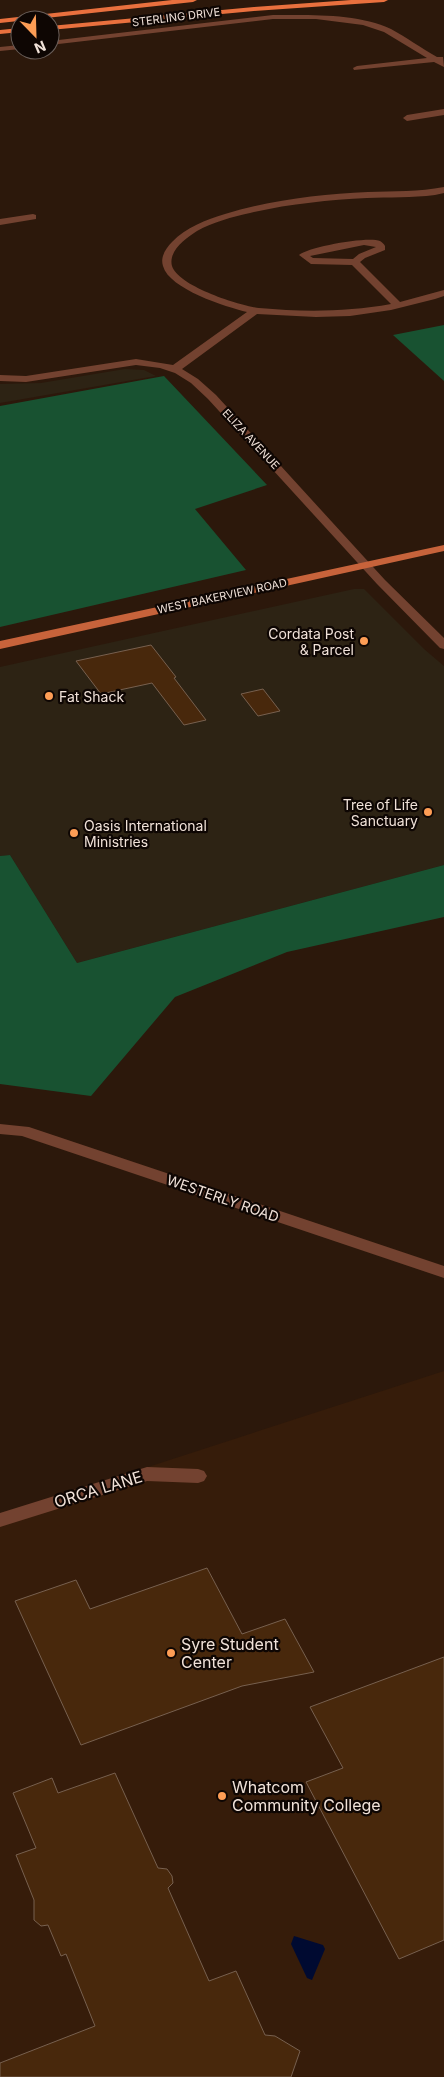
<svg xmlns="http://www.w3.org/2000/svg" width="444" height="2077" viewBox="0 0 444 2077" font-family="Inter,sans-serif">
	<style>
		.commercial { fill: #2d2314 }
		.built { fill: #361c0a }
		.forest { fill: #185231 }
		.water { fill: #000a31 }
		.building { fill: #48280c; stroke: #77604f }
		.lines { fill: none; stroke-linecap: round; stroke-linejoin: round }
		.minor { fill: #734230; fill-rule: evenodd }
		.major { fill: #c7633b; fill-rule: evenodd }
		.highway { fill: #e9703e; fill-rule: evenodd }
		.poi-dot { fill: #fd9d55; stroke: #0e0603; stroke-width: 2 }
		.labels { text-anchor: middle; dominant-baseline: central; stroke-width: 4.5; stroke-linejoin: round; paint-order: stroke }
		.far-street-label { font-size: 11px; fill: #f1e2d9; stroke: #0e0603 }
		.poi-label { font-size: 14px; fill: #f1e2d9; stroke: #0e0603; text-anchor: end }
		.street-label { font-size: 14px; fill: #f1e2d9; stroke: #0e0603 }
		.near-street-label { font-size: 16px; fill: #f1e2d9; stroke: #0e0603 }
		.near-poi-label { font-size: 16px; fill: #f1e2d9; stroke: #0e0603; text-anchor: start }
	</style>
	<rect width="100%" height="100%" fill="#2c180b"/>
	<g class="commercial">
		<path d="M 125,369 L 144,370 L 156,376 L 0,403 L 0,384 L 41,383 Z"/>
		<path d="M 354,589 L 364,589 L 424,649 L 444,666 L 444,865 L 77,963 L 10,855 L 0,856 L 0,667 Z"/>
	</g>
	<path class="built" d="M 444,1371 L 444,2077 L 0,2077 L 0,1515 Z"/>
	<g class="forest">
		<path d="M 444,325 L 444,381 L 393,335 Z"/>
		<path d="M 164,376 L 267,485 L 195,509 L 246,570 L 0,627 L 0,406 Z"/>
		<path d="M 10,855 L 77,963 L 444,865 L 444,917 L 287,952 L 175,997 L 91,1096 L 0,1084 L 0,856 Z"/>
	</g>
	<path class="water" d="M 294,1936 L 323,1945 L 325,1949 L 312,1980 L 307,1978 L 291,1944 Z"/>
	<g class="building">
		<path d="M 151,645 L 176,677 L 174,678 L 206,720 L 184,725 L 152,683 L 101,694 L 76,661 Z"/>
		<path d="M 263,689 L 280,711 L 258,716 L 241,694 Z"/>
		<path d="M 207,1568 L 242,1634 L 285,1619 L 314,1672 L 242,1686 L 81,1745 L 15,1601 L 76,1580 L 90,1609 Z"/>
		<path d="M 444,1657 L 444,1940 L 399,1959 L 306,1782 L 343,1768 L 310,1707 Z"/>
		<path d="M 115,1773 L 158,1868 L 167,1869 L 172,1876 L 173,1883 L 168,1888 L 209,1981 L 236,1971 L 265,2035 L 275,2036 L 300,2051 L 291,2077 L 0,2077 L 0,2063 L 95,2026 L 66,1954 L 61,1956 L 48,1925 L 41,1926 L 34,1920 L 34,1900 L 16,1855 L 36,1848 L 13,1793 L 52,1778 L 58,1793 Z"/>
	</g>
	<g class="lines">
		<g class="minor">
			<path d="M 273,15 C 309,15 358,13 391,29 C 406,37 421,48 437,57 L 443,57 L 444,67 L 434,62 L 354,70 L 353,68 L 357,66 L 427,58 L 384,32 L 363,25 L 316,19 L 273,19 L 50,45 L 50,41 Z"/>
			<path d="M 20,45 L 20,49 L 0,51 L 0,47 Z"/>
			<path d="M 444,109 L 444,115 L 407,121 L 403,118 L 407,115 Z"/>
			<path d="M 444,187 L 444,193 L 435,195 C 412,198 389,197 367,198 C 328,200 288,204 250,213 C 232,217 213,222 197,231 C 186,238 168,251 172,266 C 178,286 240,306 259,308 C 303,312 346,312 391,304 L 352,265 L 311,264 L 299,255 C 308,247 368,236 380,241 C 382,242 384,244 385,246 L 385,250 L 365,258 L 360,262 L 400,302 L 444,290 L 444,296 L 435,299 L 391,310 L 350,316 L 316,317 L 257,314 L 182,369 L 198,379 L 216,395 L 385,580 L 444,638 L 444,649 L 440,648 L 377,584 L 208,399 L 191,383 L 175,373 L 160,368 L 136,365 L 26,382 L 0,381 L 0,375 L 26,376 L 136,359 L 173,365 L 247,312 C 226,307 169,289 163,266 C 160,257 166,248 172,242 C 186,227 206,220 225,214 C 271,200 320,194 368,192 C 394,191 419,192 444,187 ZM 364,245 L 376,247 L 359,254 L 353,259 L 313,258 L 310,256 Z"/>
			<path d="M 33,214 L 36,215 L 36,219 L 0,225 L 0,219 Z"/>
			<path d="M 0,1124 L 29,1127 L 444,1266 L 444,1278 L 22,1136 L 0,1134 Z"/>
			<path d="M 147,1467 L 198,1469 L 204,1471 L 207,1476 L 204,1481 L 198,1483 L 147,1481 L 0,1527 L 0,1513 Z"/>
		</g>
		<path class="major" d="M 444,545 L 444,551 L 0,649 L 0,641 Z"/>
		<g class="highway">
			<path d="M 172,0 L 197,0 L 193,2 L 0,23 L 0,19 Z"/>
			<path d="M 351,0 L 388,0 L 384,2 L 254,11 L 50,30 L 50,26 L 254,7 Z"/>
			<path d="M 20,28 L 20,32 L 0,34 L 0,30 Z"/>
		</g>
	</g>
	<g class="poi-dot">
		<circle cx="364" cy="641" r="5"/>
		<circle cx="49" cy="696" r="5"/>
		<circle cx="428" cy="812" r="5"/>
		<circle cx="74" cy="833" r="5"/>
		<circle cx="171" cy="1653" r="5"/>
		<circle cx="222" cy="1796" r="5"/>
	</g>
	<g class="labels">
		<g class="far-street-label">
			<text transform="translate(176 17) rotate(-7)">STERLING DRIVE</text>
			<text transform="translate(251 439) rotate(47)">ELIZA AVENUE</text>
			<text transform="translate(222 596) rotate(-12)">WEST BAKERVIEW ROAD</text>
		</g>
		<g class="poi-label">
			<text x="354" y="633">Cordata Post<tspan x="354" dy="16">&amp; Parcel</tspan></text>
			<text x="59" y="696" text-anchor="start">Fat Shack</text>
			<text x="418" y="804">Tree of Life<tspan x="418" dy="16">Sanctuary</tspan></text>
			<text x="84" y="825" text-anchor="start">Oasis International<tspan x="84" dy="16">Ministries</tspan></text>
		</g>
		<g class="street-label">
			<text transform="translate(223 1198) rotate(19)">WESTERLY ROAD</text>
		</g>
		<g class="near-street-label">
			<text transform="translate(98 1489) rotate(-17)">ORCA LANE</text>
		</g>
		<g class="near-poi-label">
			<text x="181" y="1644">Syre Student<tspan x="181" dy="18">Center</tspan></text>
			<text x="232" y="1787">Whatcom<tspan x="232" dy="18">Community College</tspan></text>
		</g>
	</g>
	<g transform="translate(35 35) rotate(157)"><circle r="24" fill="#0e0603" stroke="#695e59"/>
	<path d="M0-4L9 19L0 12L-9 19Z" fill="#fd9d55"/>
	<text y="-8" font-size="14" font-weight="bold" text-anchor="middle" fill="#f1e2d9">N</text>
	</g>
</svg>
